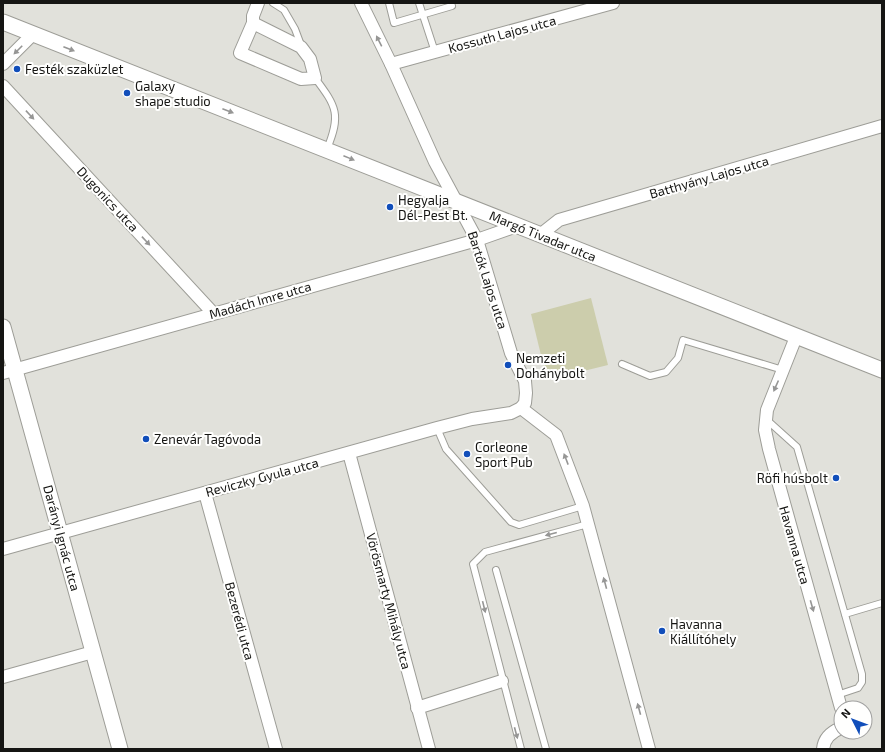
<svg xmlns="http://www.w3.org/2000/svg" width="885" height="752" viewBox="0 0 885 752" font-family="'Exo 2',sans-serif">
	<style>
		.pitch { fill: #cccdac }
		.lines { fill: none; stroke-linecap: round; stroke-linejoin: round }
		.service-casing { stroke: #9d9d97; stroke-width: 8 }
		.minor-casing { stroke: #9d9d97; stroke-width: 14 }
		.tertiary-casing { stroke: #9d9d97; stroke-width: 17 }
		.service { stroke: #fff; stroke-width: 6 }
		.minor { stroke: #fff; stroke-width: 12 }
		.tertiary { stroke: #fff; stroke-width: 15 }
		.oneway { fill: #969695 }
		.poi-dot { fill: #114eba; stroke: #fffffe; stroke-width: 1.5 }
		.labels { text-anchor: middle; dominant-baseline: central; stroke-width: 4; stroke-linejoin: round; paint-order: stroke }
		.street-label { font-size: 13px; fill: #151513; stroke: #fffffe }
		.poi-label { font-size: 13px; fill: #151513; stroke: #fffffe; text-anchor: start }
	</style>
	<rect width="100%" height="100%" fill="#e1e1db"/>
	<path class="pitch" d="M 591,298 L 608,365 L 547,380 L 531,314 Z"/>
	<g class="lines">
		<defs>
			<g id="service">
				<path d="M 273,3 L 284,10 L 295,29 L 301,45"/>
				<path d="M 389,3 L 394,23 L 452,6 L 451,3"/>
				<path d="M 419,3 L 435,52"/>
				<path d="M 315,78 C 337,107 341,115 327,149"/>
				<path d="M 622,364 L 650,376 L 666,372 L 678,358 L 683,340 L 783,370"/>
				<path d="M 767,420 L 797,447 L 862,674 L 862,682 L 858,688 L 837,695"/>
				<path d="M 437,428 L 446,449 L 511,522 L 519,525 L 583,506"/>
				<path d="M 496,570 L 546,749"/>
				<path d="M 845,614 L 882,603"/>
				<path d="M 521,749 L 473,564 L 485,552 L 588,524"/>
			</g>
			<g id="minor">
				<path d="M 253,23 L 301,47 L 310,59 L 315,78 L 301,79 L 240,53 L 253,23 L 253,16 L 258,3"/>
				<path d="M 3,64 L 32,35"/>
				<path d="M 391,64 L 613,3"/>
				<path d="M 3,86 L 213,313"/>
				<path d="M 540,235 L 559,220 L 882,126"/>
				<path d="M 796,337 L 767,410 L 765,430 L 769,449 L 841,708"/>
				<path d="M 3,373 L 477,240 L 517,226"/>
				<path d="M 521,408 L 556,435 L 583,506 L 649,749"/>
				<path d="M 349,453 L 429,749"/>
				<path d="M 205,493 L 276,749"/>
				<path d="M 3,549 L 437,428 L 472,419 L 511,413 L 521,408 L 525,403 L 526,393 L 525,381 L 511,353 L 477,240 L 435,162 L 391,64 L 361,3"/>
				<path d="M 3,677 L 93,652"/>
				<path d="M 417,708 L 502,681"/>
				<path d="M 823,749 C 824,738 831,732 841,728"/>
			</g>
			<g id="tertiary">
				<path d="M 3,22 L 882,370"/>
				<path d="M 3,327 L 120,749"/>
			</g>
		</defs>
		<use href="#service" class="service-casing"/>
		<use href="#minor" class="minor-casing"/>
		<use href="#tertiary" class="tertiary-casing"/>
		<use href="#service" class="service"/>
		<use href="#minor" class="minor"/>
		<use href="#tertiary" class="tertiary"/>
	</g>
	<defs><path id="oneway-solid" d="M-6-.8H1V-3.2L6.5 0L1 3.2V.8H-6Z"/></defs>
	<g class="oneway">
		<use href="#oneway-solid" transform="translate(379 41) rotate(-117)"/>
		<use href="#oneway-solid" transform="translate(69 49) rotate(21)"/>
		<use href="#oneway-solid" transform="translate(18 50) rotate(135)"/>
		<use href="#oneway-solid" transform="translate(228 111) rotate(21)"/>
		<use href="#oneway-solid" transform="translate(30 115) rotate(47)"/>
		<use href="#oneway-solid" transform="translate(349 158) rotate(22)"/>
		<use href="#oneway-solid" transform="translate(146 241) rotate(47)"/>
		<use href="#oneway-solid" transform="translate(776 386) rotate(114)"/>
		<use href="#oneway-solid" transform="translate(566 459) rotate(-111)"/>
		<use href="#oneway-solid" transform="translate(551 534) rotate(165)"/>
		<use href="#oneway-solid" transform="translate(605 583) rotate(-105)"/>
		<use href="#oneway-solid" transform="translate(812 606) rotate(74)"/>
		<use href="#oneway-solid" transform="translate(484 607) rotate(76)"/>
		<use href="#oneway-solid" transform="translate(639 709) rotate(-105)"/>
		<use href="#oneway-solid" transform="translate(516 733) rotate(75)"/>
	</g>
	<g class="poi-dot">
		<circle cx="17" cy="69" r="4"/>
		<circle cx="127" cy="93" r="4"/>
		<circle cx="390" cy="207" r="4"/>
		<circle cx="508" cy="365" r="4"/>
		<circle cx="146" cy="439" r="4"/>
		<circle cx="467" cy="454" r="4"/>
		<circle cx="836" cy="478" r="4"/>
		<circle cx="662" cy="631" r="4"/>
	</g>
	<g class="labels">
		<g class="street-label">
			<text transform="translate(502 34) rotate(-15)">Kossuth Lajos utca</text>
			<text transform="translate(709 177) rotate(-16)">Batthyány Lajos utca</text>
			<text transform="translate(108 199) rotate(47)">Dugonics utca</text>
			<text transform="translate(543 236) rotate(22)">Margó Tivadar utca</text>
			<text transform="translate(488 280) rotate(72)">Bartók Lajos utca</text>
			<text transform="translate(260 300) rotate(-16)">Madách Imre utca</text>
			<text transform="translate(262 477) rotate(-15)">Reviczky Gyula utca</text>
			<text transform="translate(62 538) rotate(75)">Darányi Ignác utca</text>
			<text transform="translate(795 545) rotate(74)">Havanna utca</text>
			<text transform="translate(389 601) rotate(75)">Vörösmarty Mihály utca</text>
			<text transform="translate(240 621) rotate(75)">Bezerédi utca</text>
		</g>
		<g class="poi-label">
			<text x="25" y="69">Festék szaküzlet</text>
			<text x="135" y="86">Galaxy<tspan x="135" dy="15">shape studio</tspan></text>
			<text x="398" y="200">Hegyalja<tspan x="398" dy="15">Dél-Pest Bt.</tspan></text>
			<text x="516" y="358">Nemzeti<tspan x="516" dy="15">Dohánybolt</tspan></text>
			<text x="154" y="439">Zenevár Tagóvoda</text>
			<text x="475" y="447">Corleone<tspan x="475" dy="15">Sport Pub</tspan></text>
			<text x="828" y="478" text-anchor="end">Röfi húsbolt</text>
			<text x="670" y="624">Havanna<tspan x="670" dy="15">Kiállítóhely</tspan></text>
		</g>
	</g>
	<rect width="885" height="752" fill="none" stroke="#151513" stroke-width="8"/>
	<g transform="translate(853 720) rotate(312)"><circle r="19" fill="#fffffe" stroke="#a1a1a0"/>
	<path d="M0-3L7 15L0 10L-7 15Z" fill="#114eba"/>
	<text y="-6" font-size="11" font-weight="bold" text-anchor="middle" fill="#151513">N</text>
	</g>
</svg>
